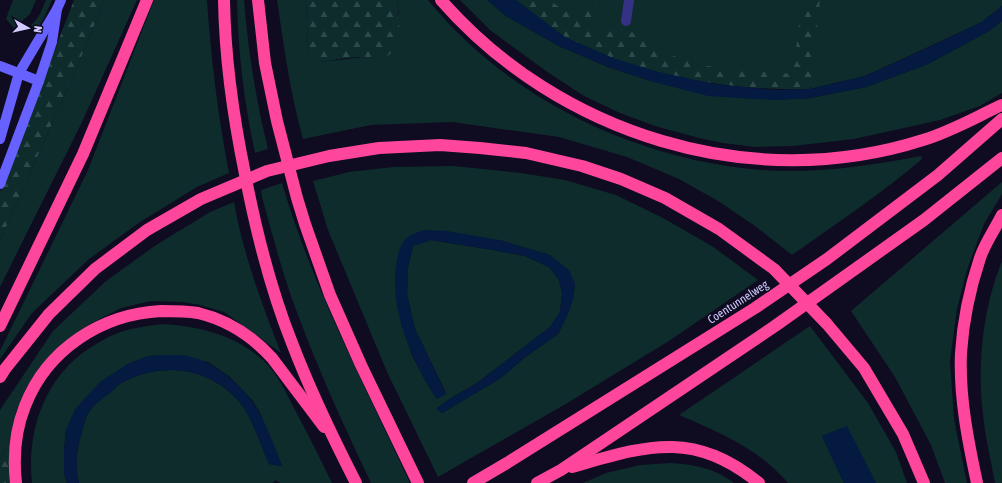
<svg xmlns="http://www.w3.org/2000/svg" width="1002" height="483" viewBox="0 0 1002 483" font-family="'Asap Condensed',sans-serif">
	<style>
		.grass { fill: #0d2c2b; fill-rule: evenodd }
		.forest { fill: url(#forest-firs) }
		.water { fill: #041a41 }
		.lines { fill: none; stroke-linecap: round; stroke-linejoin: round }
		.street { stroke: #353185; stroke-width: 10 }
		.secondary { stroke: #6762ff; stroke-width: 10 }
		.highway { stroke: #ff469d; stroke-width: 12 }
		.labels { text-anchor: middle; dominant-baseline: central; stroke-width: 3; stroke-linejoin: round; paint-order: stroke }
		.street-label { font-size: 12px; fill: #d1cbff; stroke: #0f0b21 }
	</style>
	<defs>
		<pattern id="forest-firs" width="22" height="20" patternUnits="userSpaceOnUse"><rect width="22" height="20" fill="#0d2c2b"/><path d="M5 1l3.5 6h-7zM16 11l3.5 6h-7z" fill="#2f494b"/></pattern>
	</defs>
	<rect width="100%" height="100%" fill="#0f0b21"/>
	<g class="grass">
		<path d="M 13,0 L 36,0 L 30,14 L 14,28 L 6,19 Z"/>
		<path d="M 46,0 L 52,0 L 44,18 L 36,31 L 31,25 C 39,19 42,9 46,0 Z"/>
		<path d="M 104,0 L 137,0 L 82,122 L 0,287 L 0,241 L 87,44 Z"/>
		<path d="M 154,0 L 207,0 C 211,58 218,116 229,173 L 197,187 L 140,222 L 89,259 L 32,313 L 0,359 L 0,351 L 88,170 Z"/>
		<path d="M 237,0 L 244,0 C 248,50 256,100 268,149 L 255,153 C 244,103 238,52 237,0 Z"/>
		<path d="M 277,0 L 306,0 L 308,49 L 310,57 L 320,62 L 364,57 L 379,58 L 399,15 L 397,0 L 428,0 C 509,99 634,159 761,170 C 814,174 869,166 921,156 L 922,159 C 881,194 836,224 792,255 L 755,226 L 718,201 L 679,179 L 627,157 L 559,137 L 452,122 L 371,125 L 303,139 C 290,93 284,47 277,0 Z"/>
		<path d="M 460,0 L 487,0 L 506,16 L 559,46 L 608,67 L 654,82 L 774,100 L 810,98 L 866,87 L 928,64 L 989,31 L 1002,21 L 1002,93 L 980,106 L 940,120 L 854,139 L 793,146 L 755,147 L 723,143 L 699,138 L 655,126 L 620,113 L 584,96 L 546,71 L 490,30 Z"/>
		<path d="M 520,0 L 1002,0 L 1002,6 L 982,22 L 922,50 L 865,76 L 810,89 L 811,87 L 715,83 Z"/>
		<path d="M 453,166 L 521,173 L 565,180 L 616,195 L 663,218 L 712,246 L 758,280 L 669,341 L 564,405 L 438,477 L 387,372 L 328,230 L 313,181 L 349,172 L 393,167 ZM 407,238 L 499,240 L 526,248 L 550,255 L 575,284 L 573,299 L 567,316 L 558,334 L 524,358 L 501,378 L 442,413 L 437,408 L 451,398 L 477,383 L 550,327 L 560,312 L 562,293 L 559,280 L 549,267 L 525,256 L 493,250 L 431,240 L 413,246 L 408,267 L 407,295 L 415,329 L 446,393 L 437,399 L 426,382 L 412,355 L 401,323 Z"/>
		<path d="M 1002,182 L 1002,194 L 984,224 L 967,270 L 957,309 L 950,361 L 954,419 L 967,483 L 945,483 L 931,445 L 895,377 L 851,311 Z"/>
		<path d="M 282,183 C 312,286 365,386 410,483 L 371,483 C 342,422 314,360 291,296 C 280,264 271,230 262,197 L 261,190 Z"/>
		<path d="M 234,202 C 243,254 262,304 281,353 L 224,312 L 200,305 L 183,302 L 151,301 L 121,308 L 92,323 L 68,339 L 46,360 L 27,386 L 16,412 L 11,442 L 0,459 L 0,410 L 53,331 L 106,281 L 156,245 L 210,212 Z"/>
		<path d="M 1002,261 L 1002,483 L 995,483 C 991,460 985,437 983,414 C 977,364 983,307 1002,261 Z"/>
		<path d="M 164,324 C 202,327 235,335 264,361 C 278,374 286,393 295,410 C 308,434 320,458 332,483 L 280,483 L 275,480 L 273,483 L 79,483 C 75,467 76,451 81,435 C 83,428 85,419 89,412 C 94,404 103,398 111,392 C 115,388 120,383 125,381 C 163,362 207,367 237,399 C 252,415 260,444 269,464 L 282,466 L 260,413 L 252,400 L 230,377 L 208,362 L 172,355 L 149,356 L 128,364 L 66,430 L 64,451 L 64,474 L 67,483 L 32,483 C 26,428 47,372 96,344 C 102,341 107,337 113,335 C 129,328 146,326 164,324 Z"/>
		<path d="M 810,326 L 868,403 L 896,452 L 907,483 L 876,483 L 846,427 L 822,436 L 844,483 L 788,483 C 759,449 719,432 679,415 Z"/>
		<path d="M 671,463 C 696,465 714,468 734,483 L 583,483 L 606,473 L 640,465 Z"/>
	</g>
	<g class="forest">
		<path d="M 74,0 L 104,0 L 87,44 L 0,241 L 0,192 Z"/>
		<path d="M 306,0 L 397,0 C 399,16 404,50 385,57 C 378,59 370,57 363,57 C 349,57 334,60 320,62 L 313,61 L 310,57 L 308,49 Z"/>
		<path d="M 516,0 L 549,0 L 565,11 L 583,16 L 586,0 L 597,0 L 593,30 L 642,33 L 645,43 L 654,50 L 706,66 L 793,74 L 802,0 L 820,0 L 810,89 C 727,91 642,76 567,38 C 561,35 555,30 550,26 C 538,17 527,9 516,0 Z"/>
		<path d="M 11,442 L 11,483 L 0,483 L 0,459 Z"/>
	</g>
	<g class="water">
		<path d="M 487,0 L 516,0 L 565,37 L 615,59 L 659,72 L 714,84 L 775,90 L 810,89 L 865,76 L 923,50 L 982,22 L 1002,6 L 1002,21 L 989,31 L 928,64 L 866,87 L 810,98 L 774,100 L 708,96 L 654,82 L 608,67 L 559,46 L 506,16 Z"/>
		<path d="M 424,230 L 447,231 L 499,240 L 550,255 L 569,270 L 575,284 L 573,299 L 567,316 L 558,334 L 524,358 L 501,378 L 442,413 L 436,409 L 451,398 L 477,383 L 550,327 L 560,312 L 562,293 L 559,280 L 549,267 L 525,256 L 493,250 L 431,240 L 413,246 L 408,267 L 407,295 L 415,329 L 446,394 L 437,399 C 411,359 388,308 397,260 C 399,252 400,243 407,238 C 411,234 419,232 424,230 Z"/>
		<path d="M 172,355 C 178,355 185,355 191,357 C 201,359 210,364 219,370 C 257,395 266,425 282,466 L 269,464 C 260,444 252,415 237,399 C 207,367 163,362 125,381 C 120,383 115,388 111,392 C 103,398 94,404 89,412 C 85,418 83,428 81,435 C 76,451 75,467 79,483 L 67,483 L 64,474 L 64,451 L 66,430 L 75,409 L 101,381 L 128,364 L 149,356 Z"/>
		<path d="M 847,426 L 876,483 L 844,483 L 822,436 Z"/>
	</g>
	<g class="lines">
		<path class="street" d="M 626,21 L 629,0"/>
		<g class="secondary">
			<path d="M 0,66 L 39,81"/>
			<path d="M 0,139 L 19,73 L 57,9 L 61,0"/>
			<path d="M 0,184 L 39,81 L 52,42 L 57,9"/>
		</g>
		<g class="highway">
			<path d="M 224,0 C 225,59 233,116 245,174 C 256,231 270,288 292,343 C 310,390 333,438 356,483"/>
			<path d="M 258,0 L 265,63 L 277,121 L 297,198 L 305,224 L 330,295 L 361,365 L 418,483"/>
			<path d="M 441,0 C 558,134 751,195 923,140 C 950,132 976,117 1002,105"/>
			<path d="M 0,326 L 83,154 L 147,0"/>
			<path d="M 0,377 L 5,369 L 49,314 L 95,269 L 147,230 L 201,199 L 267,171 L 329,156 L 379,148 L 440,145 L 480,148 L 526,153 L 582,166 L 621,179 L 665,198 L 719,229 L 774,269 L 827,324 L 864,368 L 903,434 L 924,483"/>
			<path d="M 572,467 C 646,446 692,429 759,483"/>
			<path d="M 16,483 C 13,456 15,431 25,406 C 47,349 102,314 161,311 C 173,311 186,311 198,313 C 227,320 252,336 272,358 L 324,427"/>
			<path d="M 473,483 L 507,463 L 755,308 L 827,259 L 938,175 L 1002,119"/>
			<path d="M 537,483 L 561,470 L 775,326 L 924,220 L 1002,158"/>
			<path d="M 977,483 C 968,441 959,396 961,353 C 963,321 970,288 980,258 C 985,243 995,229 1002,215"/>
		</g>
	</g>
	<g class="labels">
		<g class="street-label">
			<text transform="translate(738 302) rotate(-33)">Coentunnelweg</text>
		</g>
	</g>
	<g transform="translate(28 28) rotate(98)" stroke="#0f0b21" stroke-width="3" paint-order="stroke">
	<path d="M0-3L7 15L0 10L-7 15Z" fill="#d1cbff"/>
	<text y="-6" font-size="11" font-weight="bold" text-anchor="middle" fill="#d1cbff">N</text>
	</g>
</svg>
